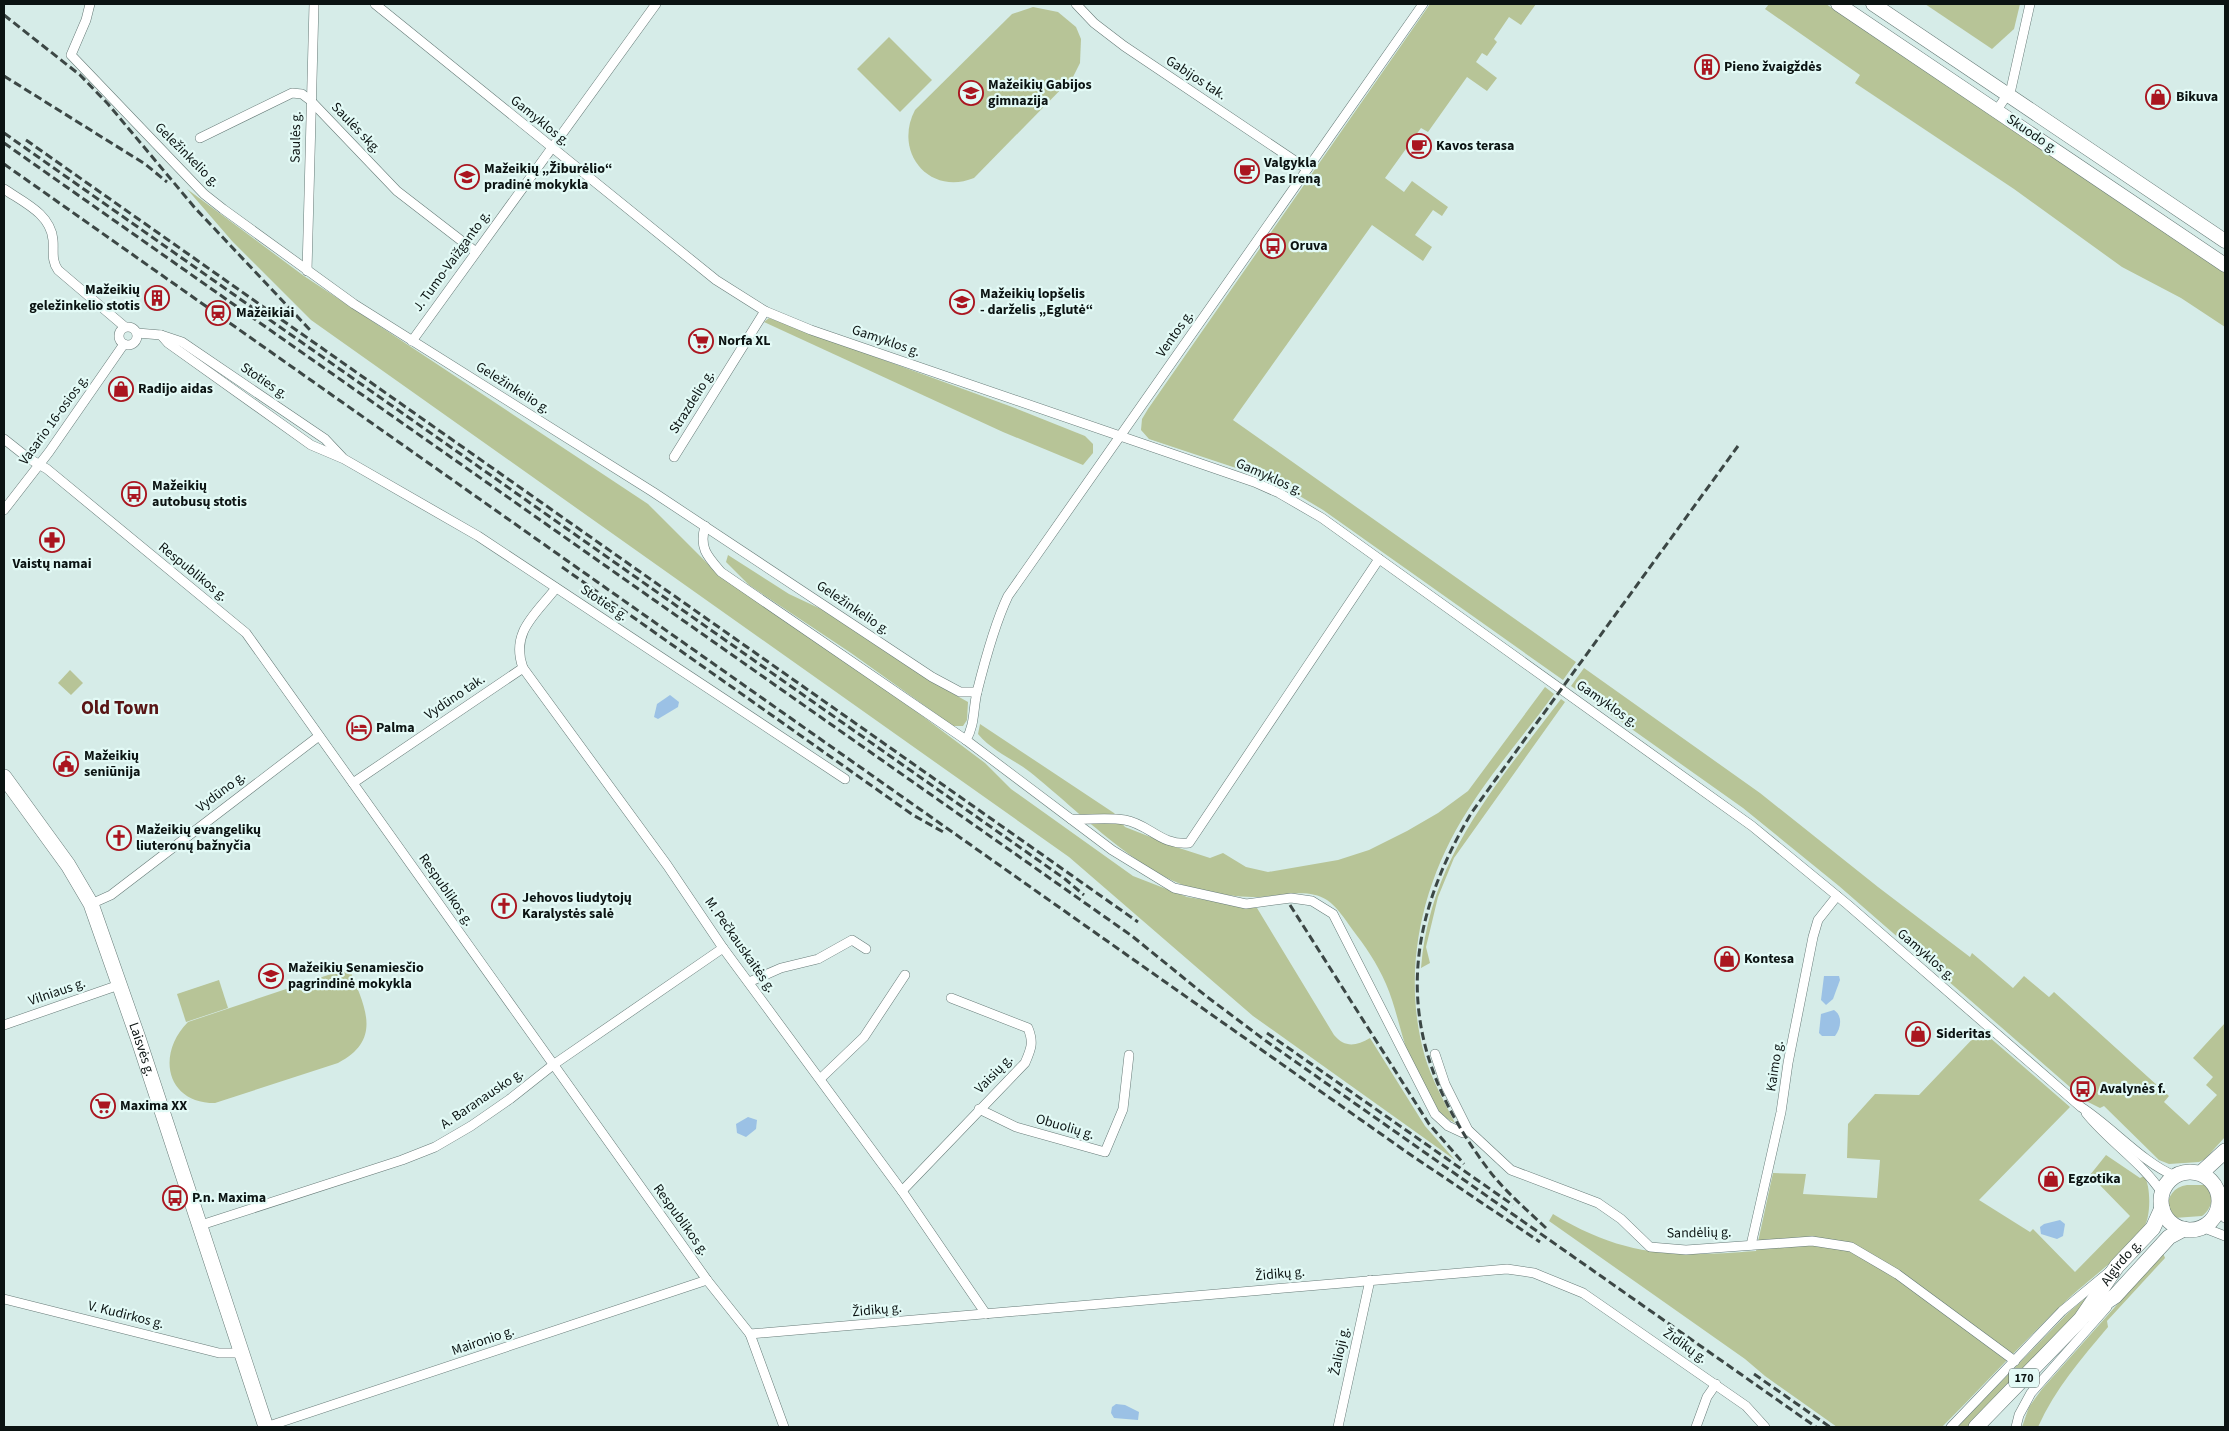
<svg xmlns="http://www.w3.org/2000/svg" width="2229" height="1431" viewBox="0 0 2229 1431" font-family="'Source Sans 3',sans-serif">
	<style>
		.green { fill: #b7c497 }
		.water { fill: #9bc1e5 }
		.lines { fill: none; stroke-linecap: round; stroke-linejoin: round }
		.minor-casing { stroke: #677b78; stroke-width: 10 }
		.secondary-casing { stroke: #677b78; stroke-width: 15 }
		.primary-casing { stroke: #677b78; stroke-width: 16 }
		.minor { stroke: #fff; stroke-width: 9 }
		.secondary { stroke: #fff; stroke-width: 14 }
		.primary { stroke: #fff; stroke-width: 15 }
		.rail { stroke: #3c4745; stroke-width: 3; stroke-dasharray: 8 4; stroke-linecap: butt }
		.labels { text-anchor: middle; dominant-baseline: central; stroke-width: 4.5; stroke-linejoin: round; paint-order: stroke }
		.shield { fill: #e3faf6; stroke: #4c5856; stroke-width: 1 }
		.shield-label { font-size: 12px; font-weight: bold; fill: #0b1312 }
		.poi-label { font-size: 14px; font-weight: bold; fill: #0b1312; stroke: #e3faf6; text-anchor: start }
		.street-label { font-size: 14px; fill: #0b1312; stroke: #e3faf6 }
		.district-label { font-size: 19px; font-weight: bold; fill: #591515; stroke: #e3faf6 }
	</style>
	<rect width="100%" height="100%" fill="#d6ece8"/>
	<g class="green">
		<path d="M 1430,4 L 1536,4 L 1521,25 L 1509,17 L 1494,39 L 1497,42 L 1487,56 L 1482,53 L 1476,62 L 1497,78 L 1487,91 L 1467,77 L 1428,132 L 1421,128 L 1385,178 L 1404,192 L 1412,181 L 1448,207 L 1442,216 L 1433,210 L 1415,235 L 1432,247 L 1423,261 L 1372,225 L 1233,420 L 1576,662 L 1563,680 L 1323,510 L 1288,489 L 1260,476 L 1149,439 L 1141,430 L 1142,419 L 1148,409 Z"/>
		<path d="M 1769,4 L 1826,4 L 2225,273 L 2225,327 L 2181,298 L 2122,267 L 2014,189 L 1855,83 L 1860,75 L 1765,9 Z"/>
		<path d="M 1925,4 L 2020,4 L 2014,29 L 1992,49 Z"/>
		<path d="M 1033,7 L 1058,12 L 1076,27 L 1081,39 L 1080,63 L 1073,77 L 974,178 C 929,196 893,152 915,110 L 1012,14 Z"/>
		<path d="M 889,37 L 932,80 L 900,112 L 857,69 Z"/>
		<path d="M 187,189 L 304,276 L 648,504 L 718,574 L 917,712 L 985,763 L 1011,789 L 1133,876 L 1187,897 L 1257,908 L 1334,1035 C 1345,1048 1356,1046 1370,1038 L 1425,1126 L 1455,1160 L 1253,1016 L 1069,857 L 311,320 L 232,241 Z"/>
		<path d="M 769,318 L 1015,408 L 1085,436 L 1093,444 L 1093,453 L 1083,465 L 1003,432 L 764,322 Z"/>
		<path d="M 728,555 L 789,594 L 823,610 L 927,679 L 968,702 L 967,720 L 963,726 L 953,726 L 851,653 L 749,585 L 726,562 Z"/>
		<path d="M 1584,668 L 1760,793 L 1878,887 L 1970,957 L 1972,953 L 2013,988 L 2024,976 L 2049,997 L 2054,992 L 2169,1096 L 2164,1102 L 2189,1125 L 2217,1095 L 2206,1085 L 2213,1077 L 2193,1058 L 2225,1023 L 2225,1137 L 2205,1159 L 2199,1162 L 2169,1164 L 2159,1160 L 2104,1106 L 2100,1108 L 2086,1101 L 1839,886 L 1743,808 L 1571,686 Z"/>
		<path d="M 70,670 L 83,683 L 71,695 L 58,683 Z"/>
		<path d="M 1545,687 L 1554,694 C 1526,733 1493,770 1468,810 C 1421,883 1401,973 1425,1057 C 1432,1080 1444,1101 1455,1123 L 1444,1117 L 1437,1109 C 1428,1092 1416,1074 1409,1056 C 1400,1032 1396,1007 1386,984 C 1377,963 1365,946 1352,929 C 1345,919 1337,907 1327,900 C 1305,886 1276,898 1252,897 C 1238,897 1222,894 1207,892 C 1145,881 1079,811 1030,772 C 1013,759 992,751 978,734 L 980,724 L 1114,813 L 1125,827 L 1176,847 L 1210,858 L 1223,853 L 1246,867 L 1268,872 L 1338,860 L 1369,850 L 1407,831 L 1438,813 L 1468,791 Z"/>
		<path d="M 1561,699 L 1565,702 L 1454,858 L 1438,897 L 1426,947 L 1430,963 L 1421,968 C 1430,857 1497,784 1561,699 Z"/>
		<path d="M 349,968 C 364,1005 384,1039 338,1063 L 215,1103 C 166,1103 156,1054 188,1022 Z"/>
		<path d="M 219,980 L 228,1008 L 186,1022 L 177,994 Z"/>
		<path d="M 1981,1030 L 2070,1107 L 1979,1200 L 2030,1232 L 2033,1229 L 2075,1272 L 2130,1216 L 2090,1175 L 2106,1155 L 2140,1178 L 2144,1176 C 2151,1185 2151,1217 2144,1227 C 2129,1251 2089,1279 2067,1300 C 2024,1341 1984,1385 1942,1427 L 1837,1427 L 1765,1376 L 1745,1359 L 1549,1221 L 1553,1214 C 1626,1258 1675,1257 1756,1251 L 1773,1173 L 1806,1174 L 1803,1194 L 1877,1198 L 1880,1160 L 1847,1158 L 1848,1124 L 1875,1094 L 1919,1095 Z"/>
		<path d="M 2187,1185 L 2205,1185 C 2215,1194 2213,1208 2202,1216 L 2174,1218 L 2168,1209 C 2167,1196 2174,1187 2187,1185 Z"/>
		<path d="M 2163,1253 L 2165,1258 L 2107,1321 L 2108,1327 C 2081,1359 2055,1389 2038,1427 L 2022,1427 L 2029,1407 L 2042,1389 Z"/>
		<path d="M 2095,1290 L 2073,1317 L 1967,1427 L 1957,1427 L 2069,1312 Z"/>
	</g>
	<g class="water">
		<path d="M 670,695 L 679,702 L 678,707 L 658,719 L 654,717 L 657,704 Z"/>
		<path d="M 1824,976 L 1839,976 L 1840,980 L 1833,999 L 1826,1005 L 1821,1000 Z"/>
		<path d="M 1834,1010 C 1843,1016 1841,1028 1835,1036 L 1822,1036 L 1819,1033 L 1821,1014 Z"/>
		<path d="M 748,1117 L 757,1120 L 756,1129 L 746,1137 L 737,1133 L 736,1124 Z"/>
		<path d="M 2060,1220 L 2065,1224 L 2063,1236 L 2057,1239 L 2041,1234 L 2040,1227 L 2044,1224 Z"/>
		<path d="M 1116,1404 L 1125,1405 L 1139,1412 L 1138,1420 L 1114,1418 L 1111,1413 L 1112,1407 Z"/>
	</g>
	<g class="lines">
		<defs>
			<g id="minor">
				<path d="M 90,4 L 86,20 L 71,55 L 204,194 L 223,209 L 354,304 L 653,492 L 932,677 L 960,692 L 977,692"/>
				<path d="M 375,4 L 716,280 L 765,311 L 811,330 L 1254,482 L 1279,493 L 1322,518 L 1752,826 L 1847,904 L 2081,1107 C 2112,1127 2143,1163 2175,1176"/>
				<path d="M 1076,4 L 1094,23 L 1124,46 L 1307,169"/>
				<path d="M 1423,4 L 1008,596 C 996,621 984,664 977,692 C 973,709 975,725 966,740 L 1112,850 L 1174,888 L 1246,904 L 1291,898 L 1312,901 L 1333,914 L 1435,1114 L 1448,1126 L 1463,1133 L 1468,1130"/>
				<path d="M 1997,110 L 2011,89 L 2030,4"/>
				<path d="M 200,138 L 292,93 L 302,94 L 310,100 L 397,191 L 476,252"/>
				<path d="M 4,189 C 23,202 51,214 53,240 C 54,251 51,260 58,270 L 125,327"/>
				<path d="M 307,271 L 314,4"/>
				<circle cx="128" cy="336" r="9"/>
				<path d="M 137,333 L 161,335 L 182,342 L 325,439 L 342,457"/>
				<path d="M 161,335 L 168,343 L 311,445 L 344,459 L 478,536 L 845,779"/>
				<path d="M 412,341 L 656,4"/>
				<path d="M 4,439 L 28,458 L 47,469 L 246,633 L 707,1280 L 750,1334 L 784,1427"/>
				<path d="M 674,457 L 765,311"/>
				<path d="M 4,510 L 49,452 L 124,344"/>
				<path d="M 705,526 C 699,548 707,556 721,572 L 966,740"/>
				<path d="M 556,588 C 536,614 510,632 523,668 L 667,865 L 723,948 L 902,1191 L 986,1314"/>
				<path d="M 353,783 L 523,668"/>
				<path d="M 1071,819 C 1088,820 1108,817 1125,820 C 1149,824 1161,846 1189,843 L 1379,559"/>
				<path d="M 91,904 L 111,895 L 319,736"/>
				<path d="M 749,982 L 781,968 L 818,959 L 852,940 L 866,949"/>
				<path d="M 4,1025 L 119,985"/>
				<path d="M 1435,1054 L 1445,1084 L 1468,1130 L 1511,1170 L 1598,1203 L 1621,1219 L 1650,1247 L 1686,1250 L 1812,1241 L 1851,1247 L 1897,1274 L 2015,1361"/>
				<path d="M 820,1079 L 864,1037 L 905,975"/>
				<path d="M 979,1109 L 1016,1127 L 1105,1152 L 1123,1109 L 1129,1055"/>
				<path d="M 2086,1113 C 2109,1142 2142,1162 2162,1193"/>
				<path d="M 902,1191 L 1025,1063 C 1031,1049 1034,1043 1028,1028 L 951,998"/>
				<path d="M 2219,1209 L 2225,1218"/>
				<path d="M 198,1226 L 402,1160 L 435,1147 L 471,1126 L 510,1099 L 553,1065 L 723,948"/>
				<path d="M 2202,1227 L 2225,1236"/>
				<path d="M 1751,1245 L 1781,1112 L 1788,1063 L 1813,937 L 1818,920 L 1837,896"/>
				<path d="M 4,1299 L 219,1353 L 242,1353"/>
				<path d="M 750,1334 L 1507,1269 L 1534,1273 L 1583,1293 L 1746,1406 L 1765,1427"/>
				<path d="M 266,1427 L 707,1280"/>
				<path d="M 1338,1427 L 1370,1280"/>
				<path d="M 1696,1427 L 1707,1397 L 1716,1384"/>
				<path d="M 1951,1427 L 2062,1311 L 2109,1272"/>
				<path d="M 2016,1427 L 2019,1415 L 2031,1393 L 2107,1307"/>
			</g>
			<g id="secondary">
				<path d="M 1838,4 L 2225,265"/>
				<path d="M 1873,4 L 2225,241"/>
			</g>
			<g id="primary">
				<path id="s1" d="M 4,777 L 68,865 L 91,904 L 138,1038 L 266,1427"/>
				<circle cx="2190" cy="1201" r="29"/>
				<path d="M 2201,1173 L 2225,1151"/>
				<path d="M 2088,1314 L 2115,1296 L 2169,1237 L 2184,1229"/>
				<path id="s2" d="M 1976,1427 L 2081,1319 L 2117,1266 L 2153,1228 L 2162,1208"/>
			</g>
		</defs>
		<use href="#minor" class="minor-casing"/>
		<use href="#secondary" class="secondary-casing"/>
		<use href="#primary" class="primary-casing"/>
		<use href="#minor" class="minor"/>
		<use href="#secondary" class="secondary"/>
		<use href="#primary" class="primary"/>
		<g class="rail">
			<path d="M 4,15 L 80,75 L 108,104 L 195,208 L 311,331"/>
			<path d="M 4,76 L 145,164 L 167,182"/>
			<path d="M 4,133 L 1065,879 L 1084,895"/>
			<path d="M 26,140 L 1138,922"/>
			<path d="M 4,143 L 1132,936 L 1206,996 L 1266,1041 L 1816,1427"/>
			<path d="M 4,164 L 1408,1153 L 1540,1242"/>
			<path d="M 562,567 L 913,815 L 945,833"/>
			<path d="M 1290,905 L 1429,1124 L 1464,1164"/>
			<path d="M 1267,1033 L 1513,1205"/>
			<path d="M 1546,1228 C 1525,1208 1502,1189 1485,1165 C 1397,1046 1397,937 1472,812 L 1738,446"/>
			<path d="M 1754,1374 L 1830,1427"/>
		</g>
	</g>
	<defs>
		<symbol id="building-ring" viewBox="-11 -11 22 22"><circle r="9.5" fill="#e3faf6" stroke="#aa1620" stroke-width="1.5"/><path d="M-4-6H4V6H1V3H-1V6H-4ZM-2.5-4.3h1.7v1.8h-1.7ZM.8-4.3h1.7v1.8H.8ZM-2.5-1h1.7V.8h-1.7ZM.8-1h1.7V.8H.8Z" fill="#aa1620"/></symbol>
		<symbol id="school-ring" viewBox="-11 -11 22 22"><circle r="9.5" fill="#e3faf6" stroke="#aa1620" stroke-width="1.5"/><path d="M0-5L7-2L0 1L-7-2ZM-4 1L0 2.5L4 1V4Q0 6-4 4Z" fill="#aa1620"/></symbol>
		<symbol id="shop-ring" viewBox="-11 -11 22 22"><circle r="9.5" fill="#e3faf6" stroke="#aa1620" stroke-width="1.5"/><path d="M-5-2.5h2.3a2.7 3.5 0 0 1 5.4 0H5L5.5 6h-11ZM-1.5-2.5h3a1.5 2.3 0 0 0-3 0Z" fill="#aa1620"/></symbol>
		<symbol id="cafe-ring" viewBox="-11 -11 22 22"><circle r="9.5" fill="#e3faf6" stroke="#aa1620" stroke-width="1.5"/><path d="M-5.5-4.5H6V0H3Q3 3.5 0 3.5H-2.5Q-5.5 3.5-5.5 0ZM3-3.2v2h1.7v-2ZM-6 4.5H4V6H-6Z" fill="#aa1620"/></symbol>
		<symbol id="bus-ring" viewBox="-11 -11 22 22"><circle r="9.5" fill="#e3faf6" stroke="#aa1620" stroke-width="1.5"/><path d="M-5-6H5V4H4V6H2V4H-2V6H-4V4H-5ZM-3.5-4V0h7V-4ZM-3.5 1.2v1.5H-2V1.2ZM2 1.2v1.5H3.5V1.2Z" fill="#aa1620"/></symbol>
		<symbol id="station-ring" viewBox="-11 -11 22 22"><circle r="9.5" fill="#e3faf6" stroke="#aa1620" stroke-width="1.5"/><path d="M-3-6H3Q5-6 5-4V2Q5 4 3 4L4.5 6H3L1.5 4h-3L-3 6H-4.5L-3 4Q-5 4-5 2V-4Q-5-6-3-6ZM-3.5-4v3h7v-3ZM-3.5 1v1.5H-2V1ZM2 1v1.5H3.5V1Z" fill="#aa1620"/></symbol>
		<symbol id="supermarket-ring" viewBox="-11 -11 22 22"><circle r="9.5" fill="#e3faf6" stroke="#aa1620" stroke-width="1.5"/><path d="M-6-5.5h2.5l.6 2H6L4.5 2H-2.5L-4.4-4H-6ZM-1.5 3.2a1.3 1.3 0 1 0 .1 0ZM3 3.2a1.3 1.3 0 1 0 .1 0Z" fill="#aa1620"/></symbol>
		<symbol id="pharmacy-ring" viewBox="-11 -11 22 22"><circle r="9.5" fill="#e3faf6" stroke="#aa1620" stroke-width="1.5"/><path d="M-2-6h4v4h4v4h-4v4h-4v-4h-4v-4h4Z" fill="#aa1620"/></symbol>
		<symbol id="hotel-ring" viewBox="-11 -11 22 22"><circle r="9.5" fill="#e3faf6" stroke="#aa1620" stroke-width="1.5"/><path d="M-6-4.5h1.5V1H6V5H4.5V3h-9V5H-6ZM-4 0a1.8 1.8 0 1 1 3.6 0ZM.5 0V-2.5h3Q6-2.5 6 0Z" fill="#aa1620"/></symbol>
		<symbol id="civic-ring" viewBox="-11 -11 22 22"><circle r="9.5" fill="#e3faf6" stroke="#aa1620" stroke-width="1.5"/><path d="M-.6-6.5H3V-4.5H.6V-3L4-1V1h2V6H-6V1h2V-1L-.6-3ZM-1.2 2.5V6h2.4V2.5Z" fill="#aa1620"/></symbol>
		<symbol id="church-ring" viewBox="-11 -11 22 22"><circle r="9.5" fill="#e3faf6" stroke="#aa1620" stroke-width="1.5"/><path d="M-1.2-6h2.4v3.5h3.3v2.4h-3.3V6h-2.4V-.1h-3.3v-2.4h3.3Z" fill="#aa1620"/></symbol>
	</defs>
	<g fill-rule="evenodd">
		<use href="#building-ring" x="1693" y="53" width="28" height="28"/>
		<use href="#school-ring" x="957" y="79" width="28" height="28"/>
		<use href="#shop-ring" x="2144" y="83" width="28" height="28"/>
		<use href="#cafe-ring" x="1405" y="132" width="28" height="28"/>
		<use href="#cafe-ring" x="1233" y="157" width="28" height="28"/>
		<use href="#school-ring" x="453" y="163" width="28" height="28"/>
		<use href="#bus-ring" x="1259" y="232" width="28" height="28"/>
		<use href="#building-ring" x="143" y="284" width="28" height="28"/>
		<use href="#school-ring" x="948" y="288" width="28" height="28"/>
		<use href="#station-ring" x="204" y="299" width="28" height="28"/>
		<use href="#supermarket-ring" x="687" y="327" width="28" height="28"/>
		<use href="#shop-ring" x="107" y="375" width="28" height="28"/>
		<use href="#bus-ring" x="120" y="480" width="28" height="28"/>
		<use href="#pharmacy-ring" x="38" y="526" width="28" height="28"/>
		<use href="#hotel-ring" x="345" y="714" width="28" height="28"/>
		<use href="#civic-ring" x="52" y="750" width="28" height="28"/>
		<use href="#church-ring" x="105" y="824" width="28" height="28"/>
		<use href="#church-ring" x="490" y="892" width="28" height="28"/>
		<use href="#shop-ring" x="1713" y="945" width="28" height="28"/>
		<use href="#school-ring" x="257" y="962" width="28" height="28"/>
		<use href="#shop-ring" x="1904" y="1020" width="28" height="28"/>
		<use href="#bus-ring" x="2069" y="1075" width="28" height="28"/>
		<use href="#supermarket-ring" x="89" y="1092" width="28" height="28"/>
		<use href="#shop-ring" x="2037" y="1165" width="28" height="28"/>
		<use href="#bus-ring" x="161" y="1184" width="28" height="28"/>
	</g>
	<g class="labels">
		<rect class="shield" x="2009" y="1368.5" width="30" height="19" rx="4"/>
		<g class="shield-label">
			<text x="2024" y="1378">170</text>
		</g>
		<g class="poi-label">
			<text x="1724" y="67">Pieno žvaigždės</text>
			<text x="988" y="85">Mažeikių Gabijos<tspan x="988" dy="16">gimnazija</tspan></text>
			<text x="2176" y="97">Bikuva</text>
			<text x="1436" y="146">Kavos terasa</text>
			<text x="1264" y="163">Valgykla<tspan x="1264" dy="16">Pas Ireną</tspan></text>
			<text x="484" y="169">Mažeikių „Žiburėlio“<tspan x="484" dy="16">pradinė mokykla</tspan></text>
			<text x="1290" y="246">Oruva</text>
			<text x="140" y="290" text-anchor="end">Mažeikių<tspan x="140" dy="16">geležinkelio stotis</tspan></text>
			<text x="980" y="294">Mažeikių lopšelis<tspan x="980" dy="16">- darželis „Eglutė“</tspan></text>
			<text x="236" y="313">Mažeikiai</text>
			<text x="718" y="341">Norfa XL</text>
			<text x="138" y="389">Radijo aidas</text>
			<text x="152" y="486">Mažeikių<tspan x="152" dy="16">autobusų stotis</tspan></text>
			<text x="52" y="564" text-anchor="middle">Vaistų namai</text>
			<text x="376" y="728">Palma</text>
			<text x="84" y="756">Mažeikių<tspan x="84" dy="16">seniūnija</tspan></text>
			<text x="136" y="830">Mažeikių evangelikų<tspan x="136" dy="16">liuteronų bažnyčia</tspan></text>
			<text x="522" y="898">Jehovos liudytojų<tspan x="522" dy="16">Karalystės salė</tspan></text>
			<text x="1744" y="959">Kontesa</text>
			<text x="288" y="968">Mažeikių Senamiesčio<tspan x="288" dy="16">pagrindinė mokykla</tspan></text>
			<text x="1936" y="1034">Sideritas</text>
			<text x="2100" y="1089">Avalynės f.</text>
			<text x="120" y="1106">Maxima XX</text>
			<text x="2068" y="1179">Egzotika</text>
			<text x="192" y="1198">P.n. Maxima</text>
		</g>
		<g class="street-label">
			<text transform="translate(1196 78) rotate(33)">Gabijos tak.</text>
			<text transform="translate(540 121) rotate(39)">Gamyklos g.</text>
			<text transform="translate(356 128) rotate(46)">Saulės skg.</text>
			<text transform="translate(2032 134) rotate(34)">Skuodo g.</text>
			<text transform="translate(296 137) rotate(-89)">Saulės g.</text>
			<text transform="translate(187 155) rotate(45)">Geležinkelio g.</text>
			<text transform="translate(452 261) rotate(-54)">J. Tumo-Vaižganto g.</text>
			<text transform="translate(1175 334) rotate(-55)">Ventos g.</text>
			<text transform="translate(886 341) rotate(19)">Gamyklos g.</text>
			<text transform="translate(264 381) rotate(34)">Stoties g.</text>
			<text transform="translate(513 388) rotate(32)">Geležinkelio g.</text>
			<text transform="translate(692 402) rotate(-58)">Strazdelio g.</text>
			<text transform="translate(54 420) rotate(-54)">Vasario 16-osios g.</text>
			<text transform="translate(1269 477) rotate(24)">Gamyklos g.</text>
			<text transform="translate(193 572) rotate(39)">Respublikos g.</text>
			<text transform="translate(604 603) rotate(34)">Stoties g.</text>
			<text transform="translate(853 608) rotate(34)">Geležinkelio g.</text>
			<text transform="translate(455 697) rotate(-34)">Vydūno tak.</text>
			<text transform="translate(1607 704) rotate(35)">Gamyklos g.</text>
			<text transform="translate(221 792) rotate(-37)">Vydūno g.</text>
			<text transform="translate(446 890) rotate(55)">Respublikos g.</text>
			<text transform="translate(740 945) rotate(55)">M. Pečkauskaitės g.</text>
			<text transform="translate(1926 955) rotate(41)">Gamyklos g.</text>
			<text transform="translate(57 992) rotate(-19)">Vilniaus g.</text>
			<text stroke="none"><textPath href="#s1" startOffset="308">Laisvės g.</textPath></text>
			<text transform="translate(1775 1066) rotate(-81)">Kaimo g.</text>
			<text transform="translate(994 1074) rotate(-46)">Vaisių g.</text>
			<text transform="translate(482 1099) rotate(-34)">A. Baranausko g.</text>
			<text transform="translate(1065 1127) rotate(16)">Obuolių g.</text>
			<text transform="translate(681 1220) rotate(54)">Respublikos g.</text>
			<text transform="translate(1699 1233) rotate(-1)">Sandėlių g.</text>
			<text stroke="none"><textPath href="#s2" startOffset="220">Algirdo g.</textPath></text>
			<text transform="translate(1280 1274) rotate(-5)">Židikų g.</text>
			<text transform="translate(877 1310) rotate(-5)">Židikų g.</text>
			<text transform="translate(126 1315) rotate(14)">V. Kudirkos g.</text>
			<text transform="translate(483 1341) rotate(-19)">Maironio g.</text>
			<text transform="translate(1685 1346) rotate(35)">Židikų g.</text>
			<text transform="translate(1340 1351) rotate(-78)">Žalioji g.</text>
		</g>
		<g class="district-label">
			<text x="120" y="708">Old Town</text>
		</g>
	</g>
	<rect width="2229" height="1431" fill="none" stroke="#0b1312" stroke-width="10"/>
</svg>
